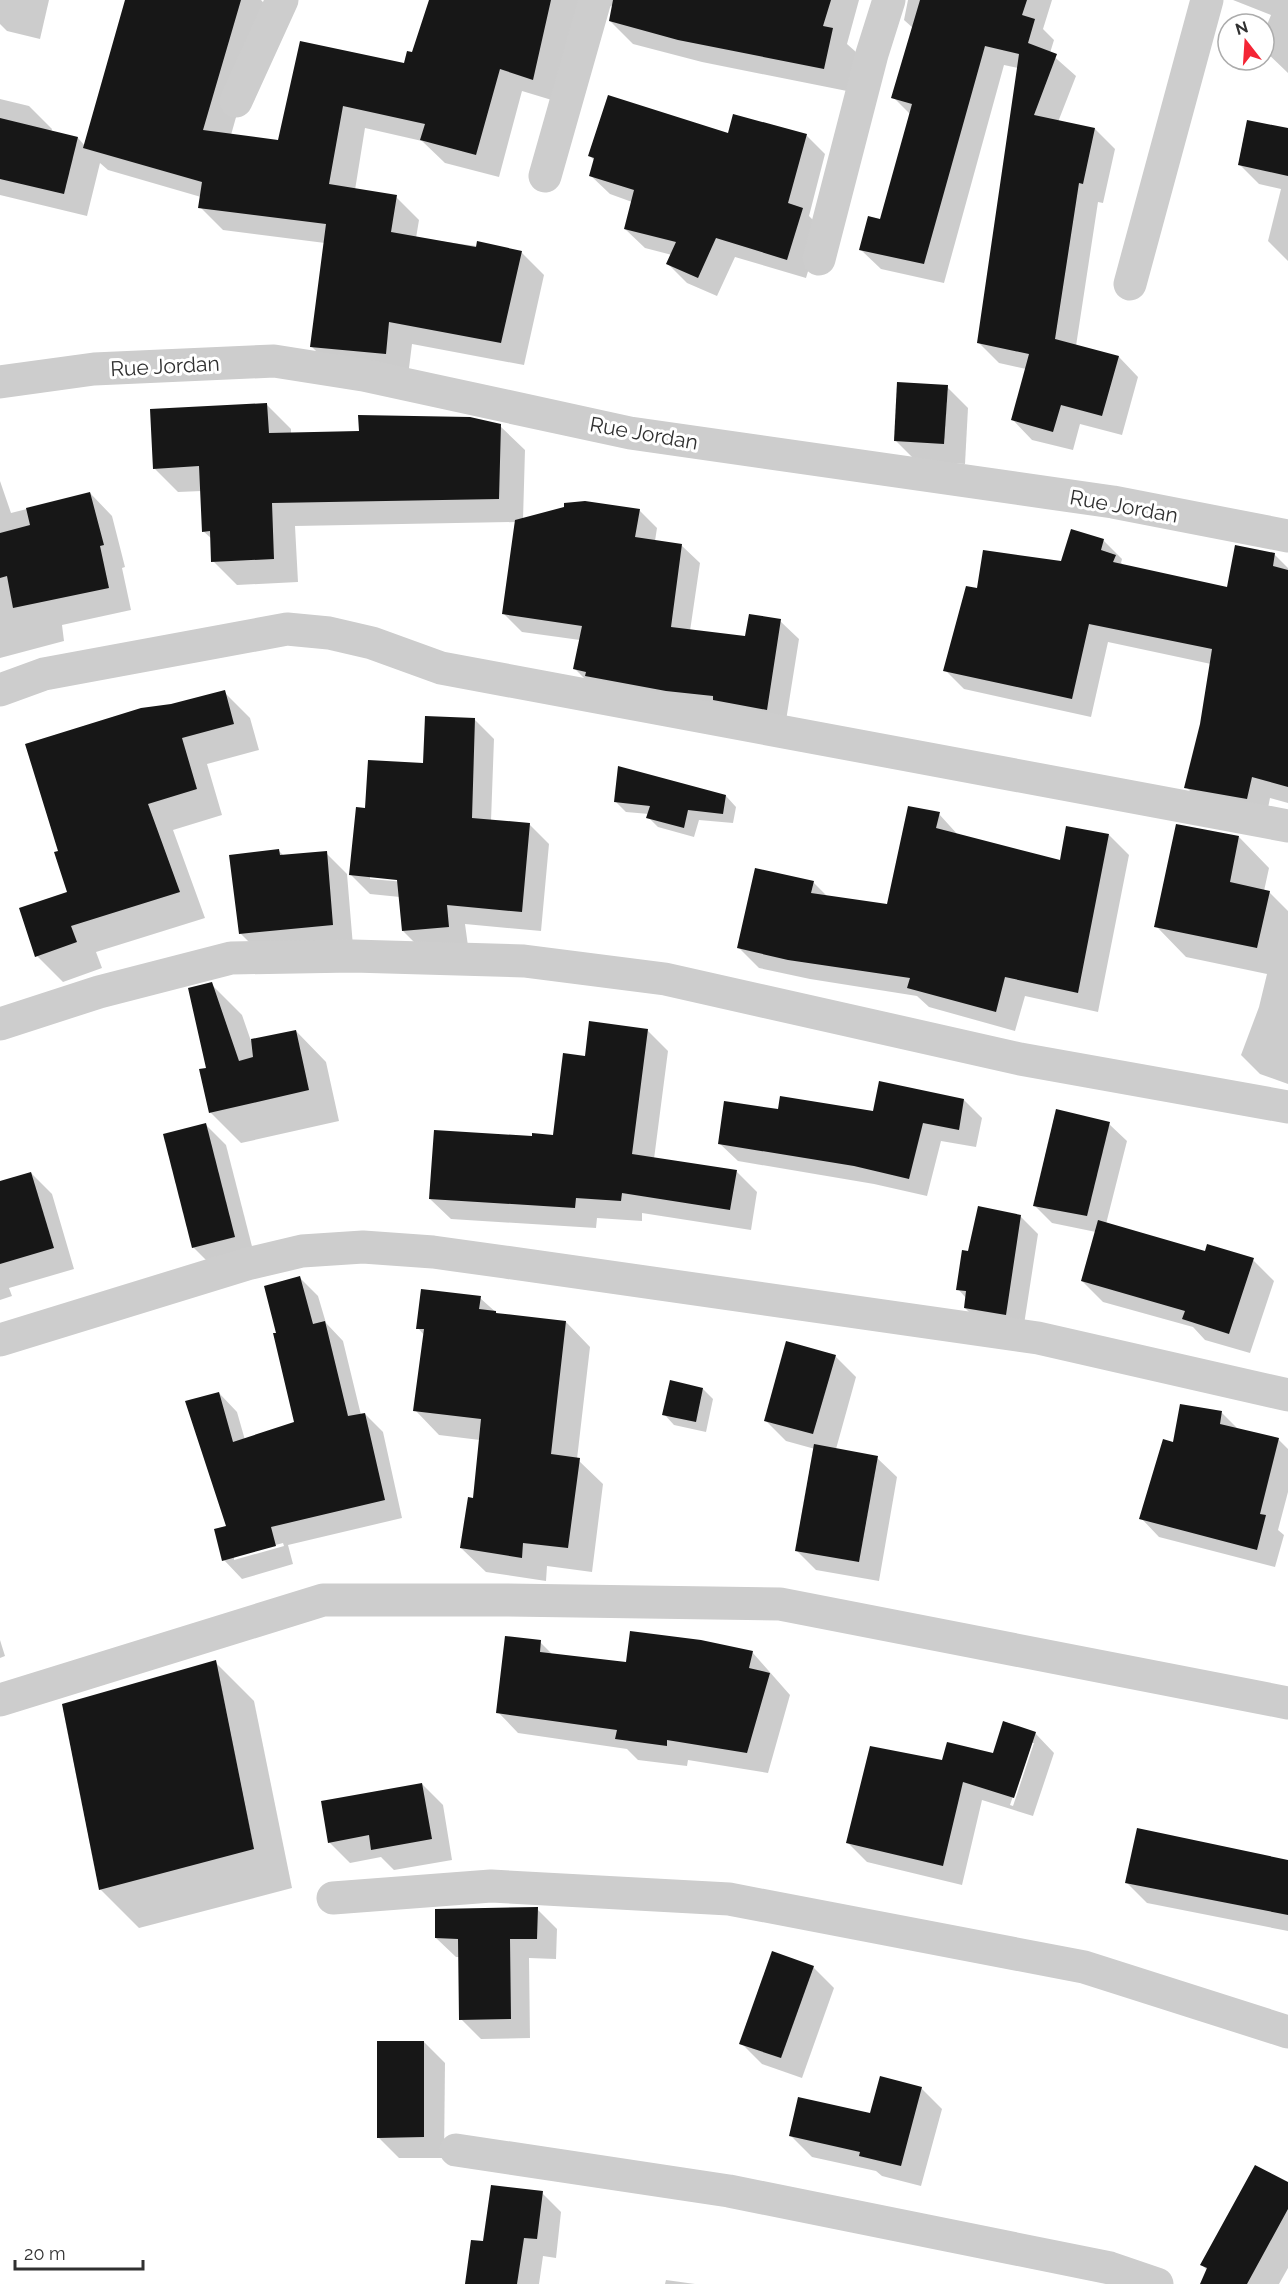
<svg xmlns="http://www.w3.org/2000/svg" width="1288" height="2284" viewBox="0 0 1288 2284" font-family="Raleway,sans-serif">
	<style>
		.shadow { fill: #0003; fill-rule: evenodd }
		.building { fill: #171717 }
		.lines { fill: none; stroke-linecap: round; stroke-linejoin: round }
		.minor { stroke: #cdcdcd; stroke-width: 33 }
		.labels { text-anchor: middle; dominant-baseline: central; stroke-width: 6; stroke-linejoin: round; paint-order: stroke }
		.street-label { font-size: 21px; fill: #303030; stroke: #fff }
	</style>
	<rect width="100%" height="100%" fill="#fff"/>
	<g class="shadow">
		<path d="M 0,0 L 49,0 L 40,39 L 7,31 L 0,24 Z"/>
		<path d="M 126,0 L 261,0 L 276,16 L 257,43 L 231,135 L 279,142 L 405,65 L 413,54 L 431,0 L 859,0 L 847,44 L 856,52 L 847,91 L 702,62 L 633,44 L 610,21 L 613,5 L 605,9 L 555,101 L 522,91 L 499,177 L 445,163 L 422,141 L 365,128 L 355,190 L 396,197 L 419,220 L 416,238 L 521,252 L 544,275 L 524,365 L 412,344 L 408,376 L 334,369 L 311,346 L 325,243 L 223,230 L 200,207 L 201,197 L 108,170 L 100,163 L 87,216 L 0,195 L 0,99 L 29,106 L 52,129 L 51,132 L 78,138 L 85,146 Z"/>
		<path d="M 908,0 L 1052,0 L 1043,29 L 1054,40 L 1050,53 L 1076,76 L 1058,122 L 1095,129 L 1115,149 L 1103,203 L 1098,202 L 1076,346 L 1119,357 L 1138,377 L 1122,435 L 1080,424 L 1073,450 L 1032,440 L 1013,420 L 1026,369 L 999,363 L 979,343 L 1018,68 L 1004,65 L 944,283 L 881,269 L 861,250 L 881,221 L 911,115 L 893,97 L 913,28 L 904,20 Z"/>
		<path d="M 1233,0 L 1288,0 L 1288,73 L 1264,50 L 1264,32 L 1271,15 Z"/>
		<path d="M 1288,133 L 1288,261 L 1268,241 L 1281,189 L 1259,184 L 1240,165 Z"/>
		<path d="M 806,135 L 825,154 L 809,216 L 821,228 L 806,278 L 735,257 L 717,296 L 687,283 L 668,264 L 672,255 L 645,248 L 625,229 L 632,202 L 610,194 L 590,175 L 595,161 L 590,156 Z"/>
		<path d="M 947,387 L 968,408 L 965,464 L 916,461 L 895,440 Z"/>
		<path d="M 267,405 L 291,429 L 291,434 L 500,426 L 525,450 L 523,520 L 639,510 L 657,528 L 655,541 L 681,545 L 700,563 L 690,631 L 747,638 L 780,621 L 799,639 L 785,727 L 593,687 L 575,669 L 580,640 L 522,632 L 504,614 L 516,522 L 295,526 L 298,582 L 237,585 L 213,561 L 212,539 L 203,531 L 202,491 L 178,492 L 154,468 Z"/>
		<path d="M 0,481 L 11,513 L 90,493 L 112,516 L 125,567 L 122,568 L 131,610 L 62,625 L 64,641 L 0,658 Z"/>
		<path d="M 1103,540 L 1122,559 L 1121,563 L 1125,566 L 1228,589 L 1274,554 L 1288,568 L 1288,803 L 1270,798 L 1266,818 L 1205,806 L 1186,787 L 1201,724 L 1211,664 L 1108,642 L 1091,717 L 964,689 L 945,670 L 979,589 L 1062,563 Z"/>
		<path d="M 224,692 L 250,718 L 259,750 L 207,764 L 222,815 L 173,830 L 205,918 L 96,952 L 102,968 L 63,982 L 37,956 L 69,893 L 60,852 L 172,706 Z"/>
		<path d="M 474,719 L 494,739 L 491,821 L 529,824 L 549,844 L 541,931 L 465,924 L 468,946 L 422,950 L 403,931 L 400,897 L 370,894 L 351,875 L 366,810 L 425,765 ZM 370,876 L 405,879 L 405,882 L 370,879 Z"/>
		<path d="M 726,796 L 736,807 L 733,823 L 699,820 L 694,837 L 658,827 L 648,817 L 649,814 L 626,812 L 616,802 Z"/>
		<path d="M 939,814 L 959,836 L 1061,862 L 1109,835 L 1129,855 L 1098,1012 L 1025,996 L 1015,1031 L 929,1007 L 917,996 L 810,979 L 759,968 L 739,948 L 813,882 L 828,897 L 888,906 Z"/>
		<path d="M 1239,837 L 1269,868 L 1264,891 L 1269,892 L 1288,911 L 1288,1084 L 1260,1074 L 1241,1055 L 1259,1007 L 1267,974 L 1186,957 L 1156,926 Z"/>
		<path d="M 279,851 L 284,856 L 326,853 L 347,874 L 353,946 L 261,954 L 240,933 Z"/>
		<path d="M 211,984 L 242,1015 L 251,1041 L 296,1031 L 326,1062 L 339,1121 L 241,1143 L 210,1112 L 208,1069 Z"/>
		<path d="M 647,1030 L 668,1051 L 654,1159 L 736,1171 L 757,1192 L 751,1230 L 642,1213 L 642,1221 L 597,1218 L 596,1228 L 451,1219 L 430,1199 L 533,1138 L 554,1136 Z"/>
		<path d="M 964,1100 L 982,1118 L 976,1147 L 941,1141 L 927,1196 L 874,1184 L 738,1161 L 719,1143 L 779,1111 L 874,1113 Z"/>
		<path d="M 205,1124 L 226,1145 L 255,1258 L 214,1268 L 193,1247 Z"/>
		<path d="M 1109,1124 L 1127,1141 L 1106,1224 L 1206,1253 L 1253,1260 L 1274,1281 L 1250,1353 L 1205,1340 L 1193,1327 L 1103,1302 L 1082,1281 L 1096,1232 L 1052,1223 L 1034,1205 Z"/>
		<path d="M 31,1173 L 52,1194 L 74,1269 L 9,1288 L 12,1296 L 0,1300 L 0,1182 Z"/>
		<path d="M 1020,1216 L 1038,1234 L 1023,1331 L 983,1326 L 965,1308 L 966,1298 L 958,1289 L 969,1252 Z"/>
		<path d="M 300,1278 L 318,1296 L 326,1323 L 343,1341 L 361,1415 L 365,1414 L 383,1432 L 402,1518 L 288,1545 L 293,1564 L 242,1579 L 224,1560 L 228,1527 L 219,1393 L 237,1412 L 245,1440 L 295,1424 L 278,1334 ZM 283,1543 L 284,1546 L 234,1560 L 234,1556 Z"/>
		<path d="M 480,1298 L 499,1315 L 566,1322 L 590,1347 L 577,1459 L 603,1484 L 592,1572 L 547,1566 L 546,1581 L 486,1572 L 461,1548 L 475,1499 L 480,1440 L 439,1435 L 415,1410 L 424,1335 L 418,1328 Z"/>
		<path d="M 835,1356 L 856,1377 L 836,1449 L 877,1458 L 897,1477 L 879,1581 L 816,1570 L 796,1550 L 815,1449 L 786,1441 L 765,1420 Z"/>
		<path d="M 703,1389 L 713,1399 L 706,1432 L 674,1425 L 664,1414 Z"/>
		<path d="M 1222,1413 L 1239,1430 L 1278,1439 L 1288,1449 L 1288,1492 L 1278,1530 L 1284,1535 L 1275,1567 L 1159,1537 L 1141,1518 L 1174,1444 Z"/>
		<path d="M 0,1640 L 5,1656 L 0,1658 Z"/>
		<path d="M 540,1642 L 553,1655 L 627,1663 L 752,1652 L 790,1695 L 768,1773 L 688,1760 L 687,1766 L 638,1760 L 627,1749 L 518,1733 L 498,1712 Z"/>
		<path d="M 215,1662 L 254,1701 L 292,1888 L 139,1928 L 100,1889 Z"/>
		<path d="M 1035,1733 L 1054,1753 L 1033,1816 L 982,1800 L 962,1885 L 867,1862 L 848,1843 L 943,1762 L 994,1755 ZM 1031,1743 L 1034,1743 L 1013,1806 L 1010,1805 Z"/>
		<path d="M 422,1784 L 443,1805 L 452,1860 L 394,1870 L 381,1857 L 350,1863 L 329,1842 Z"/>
		<path d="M 1249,1852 L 1288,1862 L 1288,1931 L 1147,1903 L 1127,1883 Z"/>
		<path d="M 537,1909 L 557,1929 L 556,1959 L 529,1958 L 530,2038 L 481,2039 L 461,2019 L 460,1957 L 456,1957 L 436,1938 Z"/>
		<path d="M 813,1967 L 834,1988 L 802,2078 L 762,2064 L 741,2043 Z"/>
		<path d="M 424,2042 L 445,2063 L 444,2158 L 399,2158 L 378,2137 Z"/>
		<path d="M 921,2088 L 942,2109 L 921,2186 L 882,2176 L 876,2171 L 812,2157 L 791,2136 L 871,2114 Z"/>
		<path d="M 1288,2184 L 1288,2268 L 1279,2284 L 1202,2284 L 1207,2270 L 1202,2265 Z"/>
		<path d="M 542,2193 L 561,2212 L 556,2258 L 543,2256 L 539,2284 L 466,2284 L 484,2243 Z"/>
		<path d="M 666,2280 L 695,2284 L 665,2284 Z"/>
	</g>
	<g class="building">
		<path d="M 125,0 L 241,0 L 203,130 L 278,140 L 300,41 L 404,63 L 407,51 L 412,52 L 429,0 L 551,0 L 533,80 L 500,69 L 476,155 L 420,140 L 425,124 L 343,106 L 329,184 L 397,195 L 391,232 L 476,247 L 477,241 L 522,251 L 501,343 L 389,322 L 386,354 L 310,347 L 326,224 L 198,208 L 202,182 L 83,148 Z"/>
		<path d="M 613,0 L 831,0 L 823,26 L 833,28 L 824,69 L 678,40 L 609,21 Z"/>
		<path d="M 920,0 L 1027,0 L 1022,15 L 1035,19 L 1028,43 L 1057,54 L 1034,115 L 1095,128 L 1083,184 L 1079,183 L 1055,339 L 1119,356 L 1102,416 L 1061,405 L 1053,432 L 1011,420 L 1029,354 L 977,343 L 1019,54 L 985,46 L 924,264 L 859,250 L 868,216 L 880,219 L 912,104 L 891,98 Z"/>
		<path d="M 608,95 L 728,133 L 733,114 L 807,134 L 788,203 L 803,208 L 787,260 L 716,238 L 698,278 L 666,264 L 676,242 L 624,229 L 634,190 L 589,176 L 594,158 L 588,156 Z"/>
		<path d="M 0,118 L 78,137 L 64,194 L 0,179 Z"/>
		<path d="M 1247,120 L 1288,128 L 1288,176 L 1238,165 Z"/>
		<path d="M 897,382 L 948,385 L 944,444 L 894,441 Z"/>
		<path d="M 267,403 L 269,433 L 359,431 L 358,415 L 470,417 L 501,424 L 499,499 L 272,503 L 274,559 L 211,562 L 210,531 L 202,532 L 199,466 L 153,469 L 150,409 Z"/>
		<path d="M 90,492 L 104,545 L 100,546 L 109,588 L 13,608 L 7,576 L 0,578 L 0,533 L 30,525 L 26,508 Z"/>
		<path d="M 585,501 L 640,509 L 635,537 L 682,544 L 671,627 L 745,636 L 749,614 L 781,619 L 767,710 L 713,700 L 713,696 L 666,691 L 585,676 L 586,672 L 573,669 L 582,626 L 502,614 L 515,520 L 564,507 L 564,503 Z"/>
		<path d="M 1071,529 L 1104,539 L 1101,550 L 1116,555 L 1113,562 L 1227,587 L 1235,545 L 1275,553 L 1273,566 L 1288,570 L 1288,787 L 1252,777 L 1247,799 L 1184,788 L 1200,724 L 1212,649 L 1089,624 L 1072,699 L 943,671 L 966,586 L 977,588 L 983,550 L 1061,561 Z"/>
		<path d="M 225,690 L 234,724 L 182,738 L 197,789 L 148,804 L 180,892 L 71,926 L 77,942 L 35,957 L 19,908 L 67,892 L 54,852 L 58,851 L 25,744 L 141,708 L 171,704 Z"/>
		<path d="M 425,716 L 475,718 L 472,818 L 530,823 L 522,912 L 447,905 L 449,927 L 402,931 L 397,880 L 349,875 L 356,807 L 365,808 L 368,760 L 423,763 Z"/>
		<path d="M 618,766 L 726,795 L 723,814 L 688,810 L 684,828 L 646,818 L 650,806 L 614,802 Z"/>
		<path d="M 908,806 L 940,812 L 936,828 L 1060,860 L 1066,826 L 1109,834 L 1078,993 L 1005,977 L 996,1012 L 907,988 L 910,978 L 788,960 L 737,948 L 755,868 L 814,881 L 811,893 L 887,904 Z"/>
		<path d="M 1176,824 L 1239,836 L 1230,882 L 1270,891 L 1257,948 L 1154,927 Z"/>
		<path d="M 279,849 L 280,855 L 327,851 L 333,925 L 239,934 L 229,855 Z"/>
		<path d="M 212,982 L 239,1061 L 253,1057 L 251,1039 L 296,1030 L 309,1090 L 209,1113 L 199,1069 L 206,1068 L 188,988 Z"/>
		<path d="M 589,1021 L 648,1029 L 632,1154 L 737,1170 L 730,1210 L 622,1193 L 621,1201 L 576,1198 L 575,1208 L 429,1199 L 434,1130 L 532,1136 L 532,1133 L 553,1135 L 563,1053 L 585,1056 Z"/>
		<path d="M 879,1081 L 964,1099 L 959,1130 L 923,1123 L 909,1179 L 854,1166 L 718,1144 L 724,1101 L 778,1109 L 780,1096 L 873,1111 Z"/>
		<path d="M 1056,1109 L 1110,1122 L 1087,1216 L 1033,1206 Z"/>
		<path d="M 206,1123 L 235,1237 L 192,1248 L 163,1134 Z"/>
		<path d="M 31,1172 L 54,1248 L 0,1264 L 0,1181 Z"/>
		<path d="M 978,1206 L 1021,1215 L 1006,1315 L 964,1308 L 966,1291 L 956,1290 L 962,1250 L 968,1251 Z"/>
		<path d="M 1098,1220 L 1205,1251 L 1207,1244 L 1254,1258 L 1229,1334 L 1182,1319 L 1185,1311 L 1081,1281 Z"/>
		<path d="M 300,1276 L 313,1324 L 325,1321 L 348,1416 L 365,1413 L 385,1500 L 271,1527 L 276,1546 L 222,1561 L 214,1529 L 226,1526 L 185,1401 L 219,1392 L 233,1442 L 294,1422 L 273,1333 L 276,1333 L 264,1286 Z"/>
		<path d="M 421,1289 L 481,1296 L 479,1309 L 496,1311 L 496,1313 L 566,1321 L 551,1454 L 580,1458 L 568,1548 L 523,1543 L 522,1558 L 460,1548 L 468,1497 L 473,1498 L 481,1419 L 413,1411 L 424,1329 L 416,1329 Z"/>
		<path d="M 786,1341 L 836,1355 L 813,1434 L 764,1421 Z"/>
		<path d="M 670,1380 L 703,1388 L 696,1422 L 662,1415 Z"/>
		<path d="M 1180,1404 L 1222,1411 L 1220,1424 L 1279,1438 L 1260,1514 L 1266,1515 L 1257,1550 L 1139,1519 L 1163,1439 L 1173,1442 Z"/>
		<path d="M 814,1444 L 878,1456 L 859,1562 L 795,1551 Z"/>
		<path d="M 630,1631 L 701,1640 L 753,1651 L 749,1668 L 770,1673 L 747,1753 L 667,1740 L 667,1746 L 615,1739 L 617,1730 L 496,1713 L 505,1636 L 541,1640 L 540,1652 L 626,1662 Z"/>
		<path d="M 216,1660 L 254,1849 L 99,1890 L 62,1704 Z"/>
		<path d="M 1003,1721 L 1036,1732 L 1014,1798 L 963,1782 L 943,1866 L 846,1843 L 870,1746 L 942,1760 L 947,1742 L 993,1753 Z"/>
		<path d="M 422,1783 L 432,1839 L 371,1850 L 369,1835 L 328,1843 L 321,1801 Z"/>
		<path d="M 1137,1828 L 1288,1860 L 1288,1915 L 1125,1883 Z"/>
		<path d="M 538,1907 L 537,1939 L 510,1939 L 511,2019 L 459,2020 L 458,1939 L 435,1938 L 435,1909 Z"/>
		<path d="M 772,1951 L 814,1966 L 781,2058 L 739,2044 Z"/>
		<path d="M 377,2041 L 424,2041 L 424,2137 L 377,2138 Z"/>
		<path d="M 880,2076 L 922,2087 L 901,2166 L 859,2156 L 860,2152 L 789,2136 L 798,2097 L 870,2113 Z"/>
		<path d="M 1255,2165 L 1288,2182 L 1288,2209 L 1247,2284 L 1200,2284 L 1207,2268 L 1200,2265 Z"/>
		<path d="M 491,2185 L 543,2191 L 537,2239 L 524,2238 L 517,2284 L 465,2284 L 471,2240 L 483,2241 Z"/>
	</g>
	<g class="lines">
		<g class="minor">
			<path d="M 236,101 L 282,0"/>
			<path d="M 545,176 L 595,0"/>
			<path d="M 819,259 L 872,54 L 889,0"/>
			<path d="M 1130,284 L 1207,0"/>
			<path d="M 0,382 L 94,369 L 274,361 L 363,375 L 630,433 L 1113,502 L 1288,536"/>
			<path d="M 0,690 L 44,674 L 287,629 L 329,633 L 372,643 L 441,668 L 1288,826"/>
			<path d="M 0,1024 L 99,992 L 231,958 L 353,956 L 524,961 L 665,979 L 1020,1059 L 1288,1107"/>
			<path d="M 0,1340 L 247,1264 L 302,1251 L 363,1247 L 433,1252 L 505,1262 L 1038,1338 L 1288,1395"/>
			<path d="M 0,1700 L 323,1600 L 508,1600 L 780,1604 L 1288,1703"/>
			<path d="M 333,1898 L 491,1886 L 729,1899 L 1084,1967 L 1288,2032"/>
			<path d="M 456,2150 L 729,2191 L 1110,2268 L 1157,2284"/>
		</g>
	</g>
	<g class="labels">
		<g class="street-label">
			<text transform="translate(165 366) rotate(-3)">Rue Jordan</text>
			<text transform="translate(644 433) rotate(10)">Rue Jordan</text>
			<text transform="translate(1124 506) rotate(10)">Rue Jordan</text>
		</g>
	</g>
	<g transform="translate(1246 42) rotate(343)"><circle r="28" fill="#ffffff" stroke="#acacac" stroke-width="1.5"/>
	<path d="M0-4.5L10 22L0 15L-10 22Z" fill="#f42535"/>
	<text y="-9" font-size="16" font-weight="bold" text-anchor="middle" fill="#303030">N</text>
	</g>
	<path d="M15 2260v9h128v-9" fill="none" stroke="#303030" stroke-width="3"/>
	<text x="24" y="2260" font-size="18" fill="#303030" stroke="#ffffff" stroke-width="4.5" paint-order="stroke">20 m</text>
</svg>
